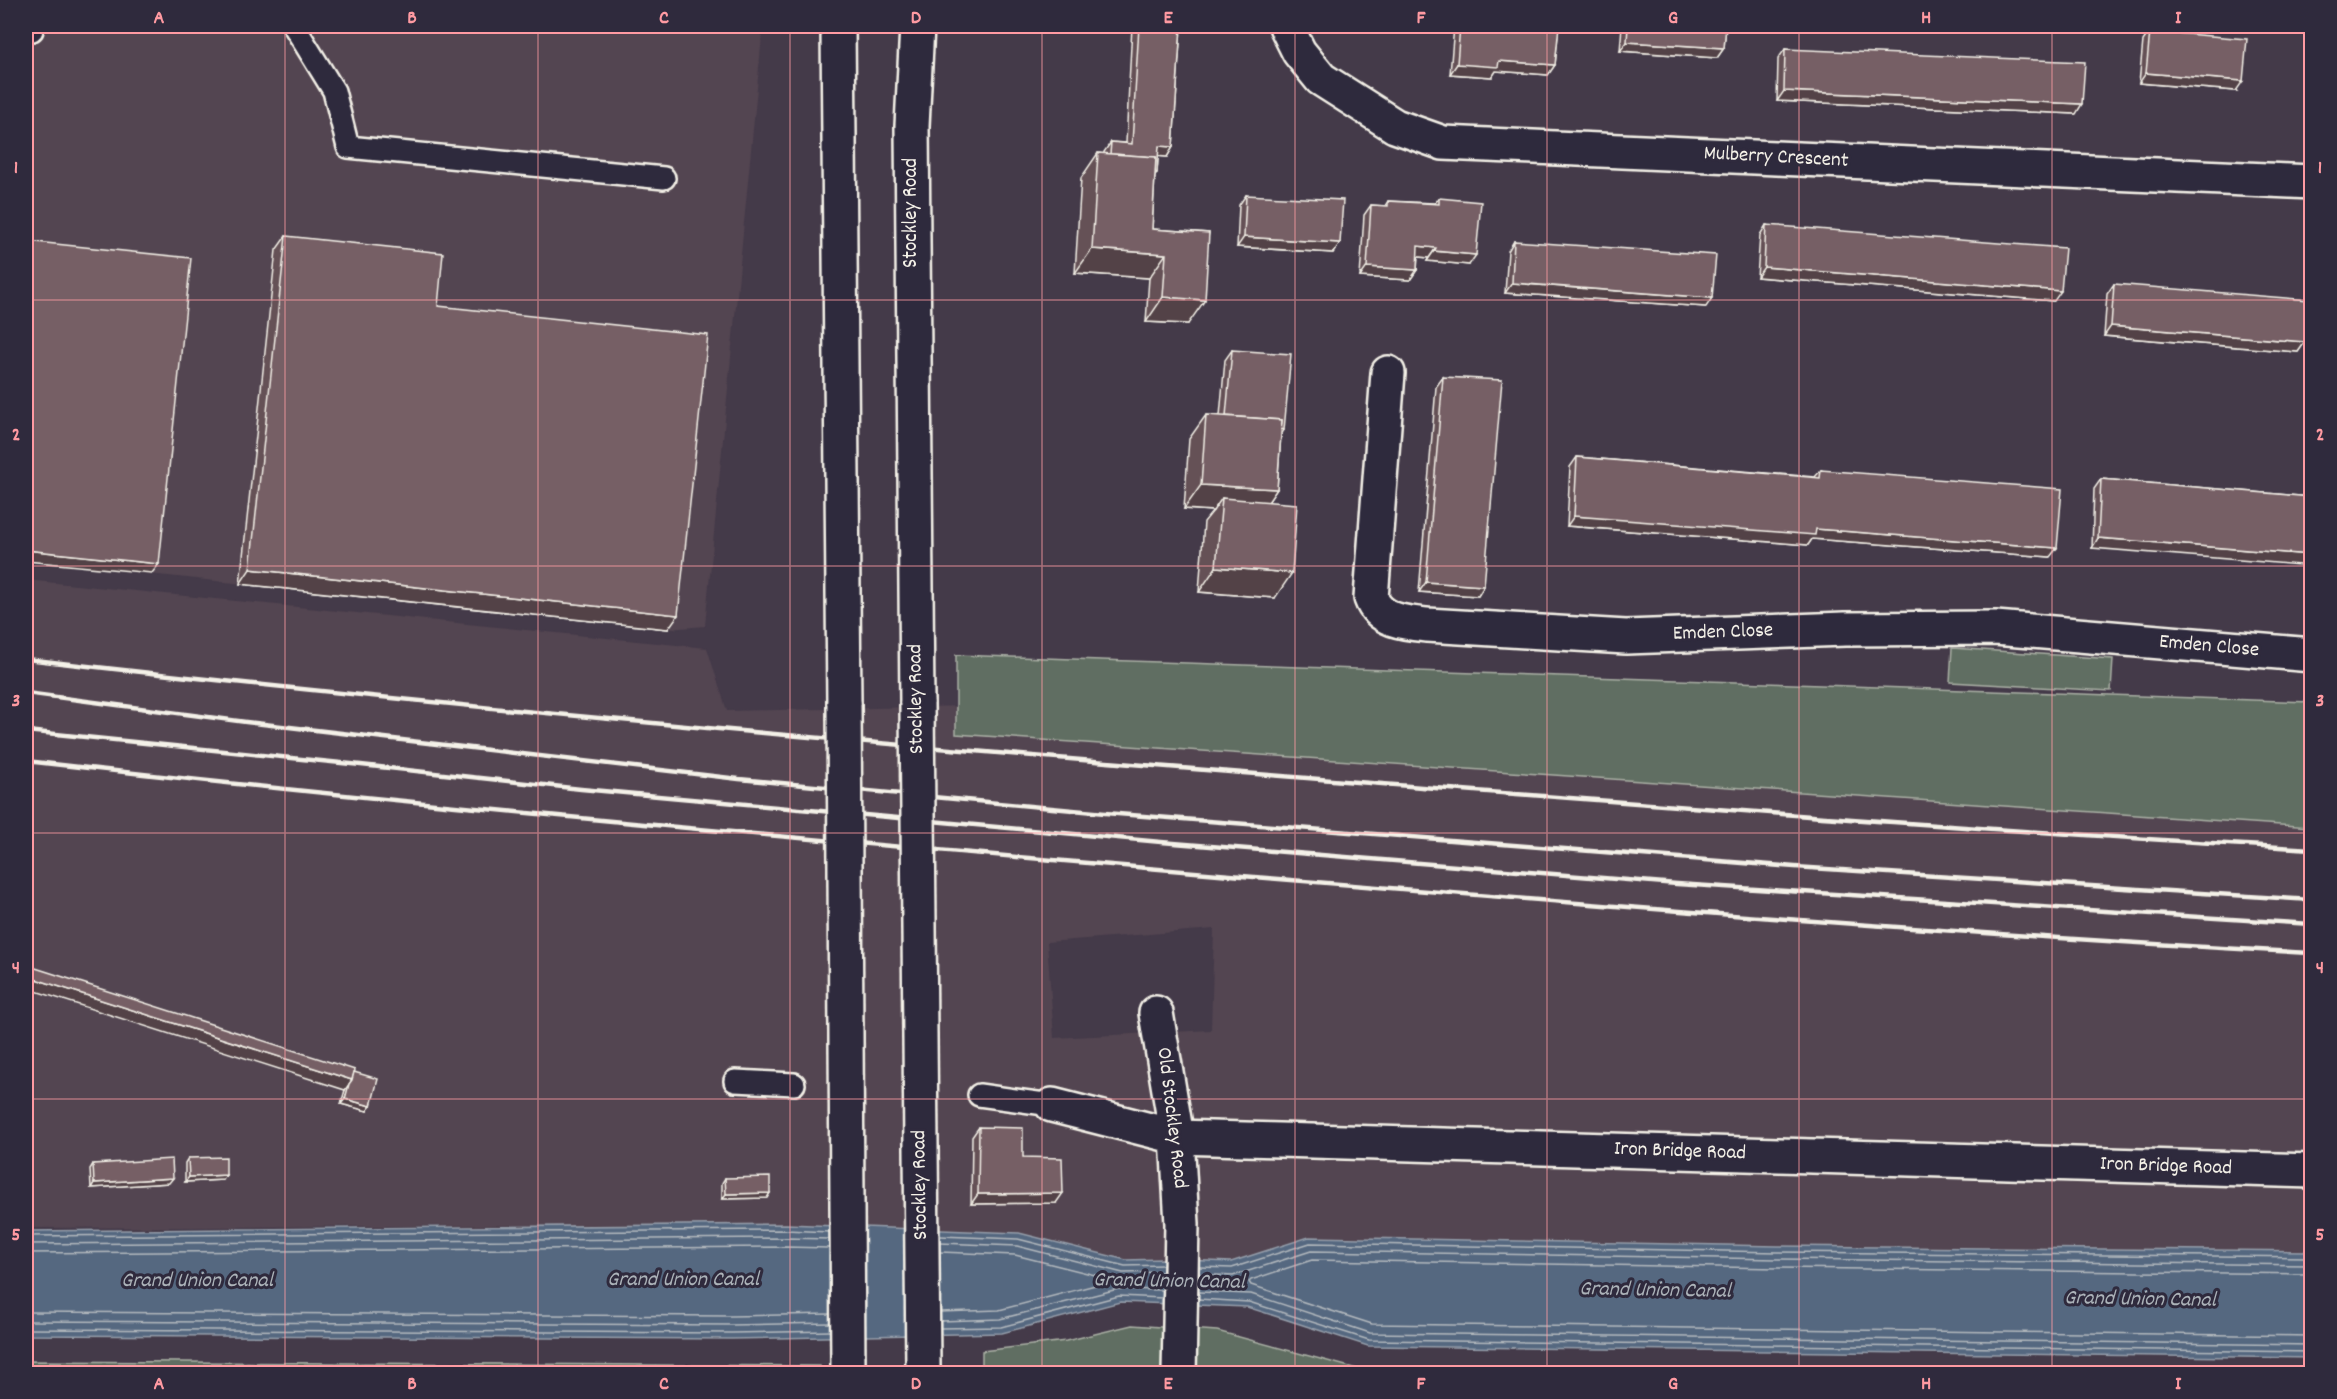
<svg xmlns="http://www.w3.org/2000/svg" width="2337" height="1399" viewBox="0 0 2337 1399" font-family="Dekko,sans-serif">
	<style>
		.built { fill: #534551; fill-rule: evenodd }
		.green { fill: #616e62; stroke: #aab0a5; stroke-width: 1.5 }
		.water { fill: #556780; stroke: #959eaa; stroke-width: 1.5 }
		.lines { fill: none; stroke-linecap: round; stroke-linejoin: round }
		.shore { stroke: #b4babe; stroke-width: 1.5 }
		.lane-casing { stroke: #f4f1e8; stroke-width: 26 }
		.street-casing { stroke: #f4f1e8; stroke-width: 38 }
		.primary-casing { stroke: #f4f1e8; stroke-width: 38 }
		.lane { stroke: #2f2a3d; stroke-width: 21 }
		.street { stroke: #2f2a3d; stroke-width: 33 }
		.primary { stroke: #2f2a3d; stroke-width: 33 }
		.rail { stroke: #f4f1e8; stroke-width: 4.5 }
		.primary-bridge-casing { stroke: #f4f1e8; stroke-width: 38; stroke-linecap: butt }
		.primary-bridge { stroke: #2f2a3d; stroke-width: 33 }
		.wall { fill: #655157; stroke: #f4f1e8; stroke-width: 1.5 }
		.shaded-wall { fill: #534247; stroke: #f4f1e8; stroke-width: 1.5 }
		.building { fill: #765e65; stroke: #f4f1e8; stroke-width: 1.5 }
		.grid { fill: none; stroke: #ff9aa2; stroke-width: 1.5; stroke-opacity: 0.55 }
		.labels { text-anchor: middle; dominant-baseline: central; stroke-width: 6; stroke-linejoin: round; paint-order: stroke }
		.street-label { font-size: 21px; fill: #f4f1e8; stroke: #2f2a3d }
		.water-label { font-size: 22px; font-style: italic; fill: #acb3b9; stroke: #2f2a3d }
		.neatline { fill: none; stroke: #ff9aa2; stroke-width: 2 }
		.grid-label { font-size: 20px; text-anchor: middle; font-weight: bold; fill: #ff9aa2 }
	</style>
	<rect width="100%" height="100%" fill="#443a49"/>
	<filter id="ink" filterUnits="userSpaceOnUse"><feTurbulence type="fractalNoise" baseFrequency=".0167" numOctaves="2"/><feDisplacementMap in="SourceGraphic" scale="12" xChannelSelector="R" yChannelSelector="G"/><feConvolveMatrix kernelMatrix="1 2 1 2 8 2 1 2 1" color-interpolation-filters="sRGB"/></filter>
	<g filter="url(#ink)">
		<g class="built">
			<path d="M 26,26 L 763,26 L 705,626 L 668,629 L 26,561 Z"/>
			<path d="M 26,580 L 707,648 L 727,711 L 1017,705 L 2311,749 L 2311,1251 L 1778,1246 L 1309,1237 L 1231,1262 L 1162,1259 L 1126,1260 L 1018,1233 L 786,1224 L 26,1228 ZM 1214,929 L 1211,1030 L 1054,1038 L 1047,942 Z"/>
		</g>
		<g class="green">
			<path d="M 1952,648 L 2113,659 L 2111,691 L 1950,682 Z"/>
			<path d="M 956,655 L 2311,702 L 2311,827 L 956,734 Z"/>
			<path d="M 1132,1325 L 1217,1331 L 1372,1373 L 982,1373 L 982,1351 L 1066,1341 Z"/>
			<path d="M 26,1361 L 820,1366 L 820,1373 L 26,1374 Z"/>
		</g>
		<path class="water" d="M 786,1224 L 1019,1233 L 1126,1260 L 1162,1259 L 1231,1262 L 1309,1237 L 1778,1246 L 2311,1251 L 2311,1358 L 1368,1346 L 1247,1307 L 1120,1302 L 1002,1333 L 732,1339 L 26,1335 L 26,1231 Z"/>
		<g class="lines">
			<g class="shore">
				<path d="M 26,1236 L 786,1230 L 829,1232"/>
				<path d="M 940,1236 L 1018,1239 L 1125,1266 L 1163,1265"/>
				<path d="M 940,1243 L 1017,1246 L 1123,1273 L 1163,1272"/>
				<path d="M 26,1244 L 786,1238 L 829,1239"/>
				<path d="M 940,1252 L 1015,1255 L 1103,1277 L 1105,1280 L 1103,1283 L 999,1310 L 940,1312"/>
				<path d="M 26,1253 L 786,1247 L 829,1248"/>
				<path d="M 1199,1267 L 1232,1268 L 1310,1243 L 1778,1252 L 2312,1257"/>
				<path d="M 1199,1274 L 1233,1276 L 1311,1251 L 1778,1259 L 2312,1265"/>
				<path d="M 2312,1274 L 1778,1268 L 1312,1260 L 1251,1280 L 1249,1282 L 1251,1285 L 1372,1324 L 2312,1336"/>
				<path d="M 1199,1292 L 1251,1294 L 1370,1333 L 2312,1345"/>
				<path d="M 1198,1299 L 1249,1302 L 1369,1340 L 2312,1352"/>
				<path d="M 26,1312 L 731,1316 L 830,1314"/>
				<path d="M 26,1321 L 731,1325 L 830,1323"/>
				<path d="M 941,1321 L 1000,1319 L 1118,1289 L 1163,1290"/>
				<path d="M 941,1328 L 1001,1327 L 1119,1296 L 1163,1298"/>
				<path d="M 26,1329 L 732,1333 L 830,1331"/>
			</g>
			<defs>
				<g id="lane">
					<path d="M 294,26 L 334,91 L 348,147 L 664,178"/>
					<path d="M 32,30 L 33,26"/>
					<path d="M 735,1081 L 794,1084"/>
					<path d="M 979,1095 L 1052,1105"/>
				</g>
				<g id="street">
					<path d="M 1286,26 L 1299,52 L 1321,79 L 1395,126 L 1443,143 L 2312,182"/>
					<path d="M 1388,373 L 1371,598 C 1379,621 1406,623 1427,625 L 1626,637 L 1845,629 L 1995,628 L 2312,655"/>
					<path d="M 1156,1013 L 1177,1137 L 1182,1224 L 1179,1374"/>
					<path d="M 1052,1105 L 1177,1137 L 2312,1171"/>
				</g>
				<g id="primary">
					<path d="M 838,26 L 844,704"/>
					<path d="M 917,704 L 912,126 L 917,26"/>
				</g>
			</defs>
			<use href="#lane" class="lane-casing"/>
			<use href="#street" class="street-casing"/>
			<use href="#primary" class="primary-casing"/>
			<use href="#lane" class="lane"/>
			<use href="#street" class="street"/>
			<use href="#primary" class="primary"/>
			<g class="rail">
				<path d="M 26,659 C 468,710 913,747 1357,782 C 1675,806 1993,831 2312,849"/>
				<path d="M 26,693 L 246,722 L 739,779 L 1105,813 L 1795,867 L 2312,900"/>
				<path d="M 26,731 L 361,765 L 581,789 L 1161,842 L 1677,884 L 2312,924"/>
				<path d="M 26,761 C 430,807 836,842 1242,876 C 1598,905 1955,934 2312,953"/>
			</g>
			<defs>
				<g id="primary-bridge">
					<path d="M 844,704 L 848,1369"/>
					<path d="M 917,704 L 923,1368"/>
				</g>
			</defs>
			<use href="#primary-bridge" class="primary-bridge-casing"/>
			<use href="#primary-bridge" class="primary-bridge"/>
		</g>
		<g class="wall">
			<path d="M 1132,26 L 1181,26 L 1173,147 L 1167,157 L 1158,156 L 1157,173 L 1155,175 L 1152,229 L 1209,233 L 1188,324 L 1146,322 L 1149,278 L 1075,273 L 1081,178 L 1098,153 L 1104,154 L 1104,152 L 1111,142 L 1126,143 Z"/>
			<path d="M 1454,26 L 1559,26 L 1555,65 L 1548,75 L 1496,71 L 1492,77 L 1450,74 Z"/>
			<path d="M 1622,26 L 1726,26 L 1724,48 L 1717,58 L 1620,51 Z"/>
			<path d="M 2150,31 L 2236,91 L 2139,83 L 2143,41 Z"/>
			<path d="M 1785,49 L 2076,114 L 1777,101 L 1778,59 Z"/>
			<path d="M 1246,195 L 1340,243 L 1333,253 L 1237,247 L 1239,205 Z"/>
			<path d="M 1439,198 L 1469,265 L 1427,261 L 1429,258 L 1418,257 L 1417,270 L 1410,280 L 1360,277 L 1364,215 L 1371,205 L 1385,206 L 1388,201 L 1435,203 Z"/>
			<path d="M 1766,225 L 2054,301 L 1757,277 L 1760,235 Z"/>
			<path d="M 286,236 L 438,306 L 668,629 L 240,584 L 276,250 Z"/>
			<path d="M 1514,241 L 1706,307 L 1505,293 L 1508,251 Z"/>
			<path d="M 2114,284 L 2305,342 L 2298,352 L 2104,336 L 2107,294 Z"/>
			<path d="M 1232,350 L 1284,430 L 1281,435 L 1277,489 L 1268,502 L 1275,598 L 1199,592 L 1204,522 L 1213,511 L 1184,509 L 1189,439 L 1206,415 L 1220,416 L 1225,360 Z"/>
			<path d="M 1443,377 L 1484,586 L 1478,596 L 1419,592 L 1436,387 Z"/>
			<path d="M 1577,457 L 1815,477 L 1821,470 L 2050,557 L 1812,539 L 1808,545 L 1567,526 L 1570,467 Z"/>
			<path d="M 2101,479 L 2312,497 L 2092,548 L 2094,489 Z"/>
			<path d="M 354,1072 L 367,1111 L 341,1104 L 345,1090 Z"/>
			<path d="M 979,1127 L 1023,1157 L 1056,1203 L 971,1204 L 972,1137 Z"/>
			<path d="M 188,1158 L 226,1175 L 223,1180 L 185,1182 L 185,1163 Z"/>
			<path d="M 93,1164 L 169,1183 L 91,1188 L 90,1169 Z"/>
			<path d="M 725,1178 L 767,1198 L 722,1199 L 722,1183 Z"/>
		</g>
		<g class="shaded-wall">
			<path d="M 1627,42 L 1724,48 L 1717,58 L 1620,51 Z"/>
			<path d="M 1499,61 L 1555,65 L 1548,75 L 1496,71 L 1492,77 L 1450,74 L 1457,64 Z"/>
			<path d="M 2146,73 L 2243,81 L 2236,91 L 2139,83 Z"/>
			<path d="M 1784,91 L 2082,104 L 2076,114 L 1777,101 Z"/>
			<path d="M 1159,146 L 1173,147 L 1167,157 L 1152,156 Z"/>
			<path d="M 1244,237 L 1340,243 L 1333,253 L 1237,247 Z"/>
			<path d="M 1418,246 L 1436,248 L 1429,258 L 1411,256 Z"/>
			<path d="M 1092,249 L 1166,254 L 1149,278 L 1075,273 Z"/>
			<path d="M 1434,251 L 1476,255 L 1469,265 L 1427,261 Z"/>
			<path d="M 1367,267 L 1417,270 L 1410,280 L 1360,277 Z"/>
			<path d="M 1764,267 L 2061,291 L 2054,301 L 1757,277 Z"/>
			<path d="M 1512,283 L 1712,298 L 1706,307 L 1505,293 Z"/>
			<path d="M 1163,297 L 1205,300 L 1188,324 L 1146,322 Z"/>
			<path d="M 2111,326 L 2305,342 L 2298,352 L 2104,336 Z"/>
			<path d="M 1201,485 L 1277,489 L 1260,514 L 1222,498 L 1213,511 L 1184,509 Z"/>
			<path d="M 1574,516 L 1816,529 L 2057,548 L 2050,557 L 1812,539 L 1808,545 L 1567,526 Z"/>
			<path d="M 2098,538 L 2312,555 L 2312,566 L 2092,548 Z"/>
			<path d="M 26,550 L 159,564 L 152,573 L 26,561 Z"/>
			<path d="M 1216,567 L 1292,573 L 1275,598 L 1199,592 Z"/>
			<path d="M 250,569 L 678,615 L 668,629 L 240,584 Z"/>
			<path d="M 1426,582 L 1484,586 L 1478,596 L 1419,592 Z"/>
			<path d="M 26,976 L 352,1080 L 345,1090 L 26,988 Z"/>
			<path d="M 345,1099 L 371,1106 L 367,1111 L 341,1104 Z"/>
			<path d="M 226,1175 L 223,1180 L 185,1182 L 189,1177 Z"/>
			<path d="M 173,1178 L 169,1183 L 91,1188 L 94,1183 Z"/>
			<path d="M 770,1193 L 767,1198 L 722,1199 L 726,1194 Z"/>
			<path d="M 1063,1193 L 1056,1203 L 971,1204 L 978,1194 Z"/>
		</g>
		<g class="building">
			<path d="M 1139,26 L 1181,26 L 1173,147 L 1159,146 L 1157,173 L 1155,173 L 1156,157 L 1110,154 L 1111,142 L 1132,144 Z"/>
			<path d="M 1460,26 L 1559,26 L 1555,65 L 1499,61 L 1498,67 L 1457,64 Z"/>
			<path d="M 1628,26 L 1726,26 L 1724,48 L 1627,42 Z"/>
			<path d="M 2150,31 L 2247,39 L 2243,81 L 2146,73 Z"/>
			<path d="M 1785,49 L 2085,62 L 2082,104 L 1784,91 Z"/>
			<path d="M 1098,153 L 1156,157 L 1152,229 L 1209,233 L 1205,300 L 1163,297 L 1166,254 L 1092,249 Z"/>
			<path d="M 1246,195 L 1343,200 L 1340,243 L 1244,237 Z"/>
			<path d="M 1439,198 L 1481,202 L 1476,255 L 1434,251 L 1436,248 L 1418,246 L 1417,270 L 1367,267 L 1371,205 L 1388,206 L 1388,201 L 1439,204 Z"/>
			<path d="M 1766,225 L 2065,248 L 2061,291 L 1764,267 Z"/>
			<path d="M 286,236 L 443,253 L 438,306 L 708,335 L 678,615 L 250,569 Z"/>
			<path d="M 26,241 L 191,258 L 159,564 L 26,550 Z"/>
			<path d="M 1514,241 L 1716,255 L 1712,298 L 1512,283 Z"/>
			<path d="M 2114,284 L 2309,300 L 2305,342 L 2111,326 Z"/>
			<path d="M 1232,350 L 1291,354 L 1284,430 L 1281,429 L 1282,420 L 1226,416 Z"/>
			<path d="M 1443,377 L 1502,380 L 1484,586 L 1426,582 Z"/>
			<path d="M 1206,415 L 1282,420 L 1277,489 L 1201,485 Z"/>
			<path d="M 1577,457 L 1820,478 L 1821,470 L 2062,489 L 2057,548 L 1816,529 L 1815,535 L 1574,516 Z"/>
			<path d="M 2101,479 L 2312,497 L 2312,555 L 2098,538 Z"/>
			<path d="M 1222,498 L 1297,504 L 1292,573 L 1216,567 Z"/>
			<path d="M 26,965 L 355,1070 L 352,1080 L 26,976 Z"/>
			<path d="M 354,1072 L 378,1079 L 371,1106 L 345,1099 L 349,1084 L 352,1080 Z"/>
			<path d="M 979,1127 L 1023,1128 L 1023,1157 L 1062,1158 L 1063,1193 L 978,1194 Z"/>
			<path d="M 226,1157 L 226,1175 L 189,1177 L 188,1158 Z"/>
			<path d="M 172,1159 L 173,1178 L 94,1183 L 93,1164 Z"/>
			<path d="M 770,1177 L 770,1193 L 726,1194 L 725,1178 Z"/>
		</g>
	</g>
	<path class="grid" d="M 285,26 L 285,1374M 538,26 L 538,1374M 790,26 L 790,1374M 1042,26 L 1042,1374M 1295,26 L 1295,1374M 1547,26 L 1547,1374M 1799,26 L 1799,1374M 2052,26 L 2052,1374M 26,300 L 2312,300M 26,566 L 2312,566M 26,833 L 2312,833M 26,1099 L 2312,1099"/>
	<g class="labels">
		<g class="street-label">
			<text transform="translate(1776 158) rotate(3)">Mulberry Crescent</text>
			<text transform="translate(912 213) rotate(-90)">Stockley Road</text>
			<text transform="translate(1723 633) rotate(-2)">Emden Close</text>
			<text transform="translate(2209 647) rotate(5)">Emden Close</text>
			<text transform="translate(917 699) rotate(-91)">Stockley Road</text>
			<text transform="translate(1171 1118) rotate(83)">Old Stockley Road</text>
			<text transform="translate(1680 1152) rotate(2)">Iron Bridge Road</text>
			<text transform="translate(2166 1167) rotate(2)">Iron Bridge Road</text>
			<text transform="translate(921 1185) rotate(-91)">Stockley Road</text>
		</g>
		<g class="water-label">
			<text x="683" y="1280">Grand Union Canal</text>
			<text x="197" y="1281">Grand Union Canal</text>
			<text transform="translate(1169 1282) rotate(1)">Grand Union Canal</text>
			<text transform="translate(1655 1291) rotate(1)">Grand Union Canal</text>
			<text transform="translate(2140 1300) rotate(1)">Grand Union Canal</text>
		</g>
	</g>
	<rect width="2337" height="1399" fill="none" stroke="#2f2a3d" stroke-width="66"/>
	<rect x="33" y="33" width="2271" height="1333" class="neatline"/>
	<g class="grid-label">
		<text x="159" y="23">A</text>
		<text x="412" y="23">B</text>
		<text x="664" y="23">C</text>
		<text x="916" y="23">D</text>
		<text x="1168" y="23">E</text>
		<text x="1421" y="23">F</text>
		<text x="1673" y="23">G</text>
		<text x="1926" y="23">H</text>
		<text x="2178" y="23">I</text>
		<text x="16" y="173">1</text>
		<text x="2320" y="173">1</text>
		<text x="16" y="440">2</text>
		<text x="2320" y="440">2</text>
		<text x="16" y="706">3</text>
		<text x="2320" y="706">3</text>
		<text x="16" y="973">4</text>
		<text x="2320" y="973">4</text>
		<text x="16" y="1240">5</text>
		<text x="2320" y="1240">5</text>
		<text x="159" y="1389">A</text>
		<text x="412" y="1389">B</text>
		<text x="664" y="1389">C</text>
		<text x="916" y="1389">D</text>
		<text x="1168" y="1389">E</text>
		<text x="1421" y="1389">F</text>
		<text x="1673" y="1389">G</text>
		<text x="1926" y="1389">H</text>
		<text x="2178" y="1389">I</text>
	</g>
</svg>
